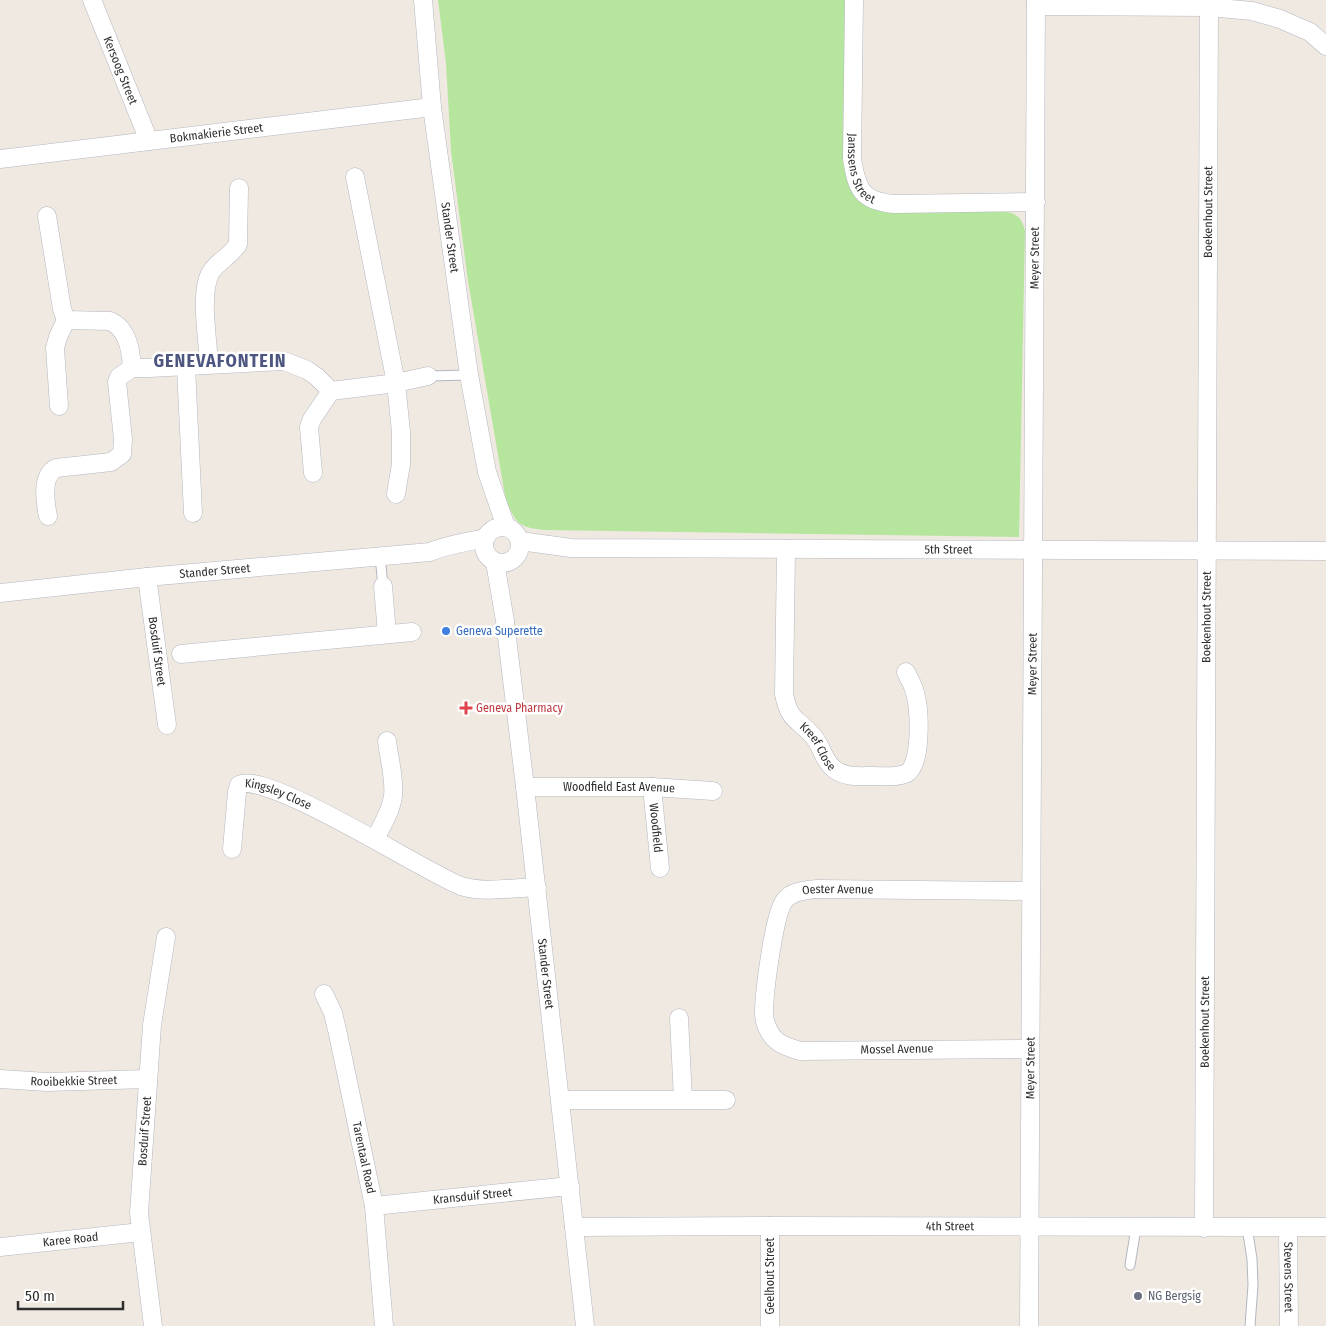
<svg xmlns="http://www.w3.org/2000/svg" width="1326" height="1326" viewBox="0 0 1326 1326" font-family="'Fira Sans Condensed',sans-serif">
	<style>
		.green { fill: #b6e59e }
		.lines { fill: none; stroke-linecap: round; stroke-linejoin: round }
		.service-casing { stroke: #b4b7c1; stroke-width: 11 }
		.minor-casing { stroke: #b4b7c1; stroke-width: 19 }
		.service { stroke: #fff; stroke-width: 9 }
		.minor { stroke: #fff; stroke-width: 18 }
		.shop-dot { fill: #3f7fe0; stroke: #fff; stroke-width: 2 }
		.health-dot { fill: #e0444e; stroke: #fff; stroke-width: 2 }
		.worship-dot { fill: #6b7280; stroke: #fff; stroke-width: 2 }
		.labels { text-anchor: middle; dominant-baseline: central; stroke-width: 5; stroke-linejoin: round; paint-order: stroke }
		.street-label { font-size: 12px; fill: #2e2e2e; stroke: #fff }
		.shop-label { font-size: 12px; fill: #366cbe; stroke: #fff; text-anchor: start }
		.health-label { font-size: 12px; fill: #be3a42; stroke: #fff; text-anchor: start }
		.worship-label { font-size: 12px; fill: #5b616d; stroke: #fff; text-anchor: start }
		.district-label { font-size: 18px; font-weight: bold; letter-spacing: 1px; fill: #4d5680; stroke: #fff }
	</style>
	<rect width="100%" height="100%" fill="#efe9e1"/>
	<path class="green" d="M 438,0 L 847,0 L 847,176 L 850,186 L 854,194 L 1002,211 C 1016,213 1022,217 1025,231 L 1019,537 L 545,530 C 519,527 517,525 506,501 L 468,281 L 451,151 L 446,63 Z"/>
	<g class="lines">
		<defs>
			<g id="service">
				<path d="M 428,376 L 469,375"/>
				<path d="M 380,556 L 383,586"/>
				<path d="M 1247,1227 L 1252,1259 L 1253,1285 L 1250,1326"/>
				<path d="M 1130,1265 L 1136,1228"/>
			</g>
			<g id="minor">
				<path id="s1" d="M 92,0 L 149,141"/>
				<path id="s2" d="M 423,0 L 432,107 L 469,375 L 487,472 L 506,527"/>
				<path id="s3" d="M 854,0 L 852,159 C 857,189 861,201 894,204 L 1036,202"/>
				<path d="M 1036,6 L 1209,7 L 1252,11 L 1280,19 L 1310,32 L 1326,46"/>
				<path id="s4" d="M 0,159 L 432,107"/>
				<path d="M 355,177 L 396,383 L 401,432 L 401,464 L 396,494"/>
				<path d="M 47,216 L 62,309 L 66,320 L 110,321 C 128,329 131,351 132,368 L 149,368 L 284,361 L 307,370 L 317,377 L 331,391 L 396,383 L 428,376"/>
				<path d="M 209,364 C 208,340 199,292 211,272 C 218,261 232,255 238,244 L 239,188"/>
				<path d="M 186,367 L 193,513"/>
				<path d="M 59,406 L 55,348 L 58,337 L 66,320"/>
				<path d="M 313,473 L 309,427 L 312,419 L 331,391"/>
				<path d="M 48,516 C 45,501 41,476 56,468 L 111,462 L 122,454 L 123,439 L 117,382 L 119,377 L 132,368"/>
				<circle cx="502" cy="545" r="18"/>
				<path id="s5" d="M 520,541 L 571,548 L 1326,551"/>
				<path id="s6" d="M 786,549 L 784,694 C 790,723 797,717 813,736 C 822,746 823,760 833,768 C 844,778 859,776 873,776 C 883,776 897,778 907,773 C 922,764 920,709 915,693 C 914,686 909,679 906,672"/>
				<path id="s7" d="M 495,562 L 505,621 L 525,787 L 585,1326"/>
				<path id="s8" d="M 147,577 L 167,725"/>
				<path d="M 383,586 L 387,634"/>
				<path id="s9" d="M 0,593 L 147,577 L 430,552 C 446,545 467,542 485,538"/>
				<path d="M 181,654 L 412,632"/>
				<path id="s10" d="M 525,787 L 652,787 L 713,791"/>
				<path id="s11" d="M 652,787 L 660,868"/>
				<path d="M 375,839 C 382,826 391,811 393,796 C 395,778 389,759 387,741"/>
				<path id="s12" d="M 232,849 L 237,792 L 239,785 C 265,769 426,873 461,886 C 481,893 515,888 537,887"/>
				<path id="s13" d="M 324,994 L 333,1013 L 338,1034 L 374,1206 L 384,1326"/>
				<path d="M 679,1018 L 683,1099"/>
				<path id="s14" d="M 1030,1049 L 800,1051 C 788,1047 775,1044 769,1031 C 766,1026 764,1019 764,1013 C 764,994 774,912 785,900 C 792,891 807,890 817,889 L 1031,891"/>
				<path id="s15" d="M 0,1079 L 47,1082 L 148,1079"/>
				<path d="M 561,1100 L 726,1100"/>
				<path id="s16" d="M 374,1206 L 570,1186"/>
				<path id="s17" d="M 574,1227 L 770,1226 L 1326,1227"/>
				<path id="s18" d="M 1204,1228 L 1209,7"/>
				<path id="s19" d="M 1288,1228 L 1289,1326"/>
				<path id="s20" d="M 0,1247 L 141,1232"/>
				<path id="s21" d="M 153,1326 L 139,1213 L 152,1025 L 166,937"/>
				<path d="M 770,1326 L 770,1226"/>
				<path id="s22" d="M 1029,1326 L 1036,0"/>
			</g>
		</defs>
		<use href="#service" class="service-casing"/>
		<use href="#minor" class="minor-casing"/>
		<use href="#service" class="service"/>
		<use href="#minor" class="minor"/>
	</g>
	<circle class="shop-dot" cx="446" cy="631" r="5"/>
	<path class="health-dot" d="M463.5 700.5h5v5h5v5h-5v5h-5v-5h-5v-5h5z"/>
	<circle class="worship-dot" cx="1138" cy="1296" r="5"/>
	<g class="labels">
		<g class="street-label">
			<text stroke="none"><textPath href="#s1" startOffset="76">Kersoog Street</textPath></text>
			<text stroke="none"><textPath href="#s4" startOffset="218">Bokmakierie Street</textPath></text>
			<text stroke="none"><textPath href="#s3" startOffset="171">Janssens Street</textPath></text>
			<text stroke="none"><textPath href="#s18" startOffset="1016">Boekenhout Street</textPath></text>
			<text stroke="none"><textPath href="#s2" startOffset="239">Stander Street</textPath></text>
			<text stroke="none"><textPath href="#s22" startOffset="1068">Meyer Street</textPath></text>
			<text stroke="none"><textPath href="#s5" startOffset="429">5th Street</textPath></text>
			<text stroke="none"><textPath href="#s9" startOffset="216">Stander Street</textPath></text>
			<text stroke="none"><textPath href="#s18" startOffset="611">Boekenhout Street</textPath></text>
			<text stroke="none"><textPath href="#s8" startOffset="75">Bosduif Street</textPath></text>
			<text stroke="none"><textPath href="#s22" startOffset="662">Meyer Street</textPath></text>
			<text stroke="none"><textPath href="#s6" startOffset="209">Kreef Close</textPath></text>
			<text stroke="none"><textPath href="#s10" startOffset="94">Woodfield East Avenue</textPath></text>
			<text stroke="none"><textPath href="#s12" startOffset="106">Kingsley Close</textPath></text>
			<text stroke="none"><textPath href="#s11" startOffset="41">Woodfield</textPath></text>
			<text stroke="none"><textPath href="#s14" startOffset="458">Oester Avenue</textPath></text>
			<text stroke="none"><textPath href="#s7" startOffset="415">Stander Street</textPath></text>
			<text stroke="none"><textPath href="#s18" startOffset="206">Boekenhout Street</textPath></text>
			<text transform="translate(897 1049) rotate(-1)">Mossel Avenue</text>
			<text stroke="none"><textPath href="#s22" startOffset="258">Meyer Street</textPath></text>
			<text stroke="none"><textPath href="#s15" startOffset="74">Rooibekkie Street</textPath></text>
			<text stroke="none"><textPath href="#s21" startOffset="196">Bosduif Street</textPath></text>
			<text stroke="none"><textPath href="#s13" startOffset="169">Tarentaal Road</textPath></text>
			<text stroke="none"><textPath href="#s16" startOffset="99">Kransduif Street</textPath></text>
			<text stroke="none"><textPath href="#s17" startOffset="376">4th Street</textPath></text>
			<text stroke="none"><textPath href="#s20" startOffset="71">Karee Road</textPath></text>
			<text transform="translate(770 1276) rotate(-90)">Geelhout Street</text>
			<text stroke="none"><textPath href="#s19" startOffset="49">Stevens Street</textPath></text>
		</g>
		<g class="shop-label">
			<text x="456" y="631">Geneva Superette</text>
		</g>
		<g class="health-label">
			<text x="476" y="708">Geneva Pharmacy</text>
		</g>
		<g class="worship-label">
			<text x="1148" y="1296">NG Bergsig</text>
		</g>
		<g class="district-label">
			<text x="220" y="361">GENEVAFONTEIN</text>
		</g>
	</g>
	<path d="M18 1301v8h105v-8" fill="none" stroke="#2e2e2e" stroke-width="2.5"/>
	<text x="25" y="1301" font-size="15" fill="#2e2e2e" stroke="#ffffff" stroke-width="4" paint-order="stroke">50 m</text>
</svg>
